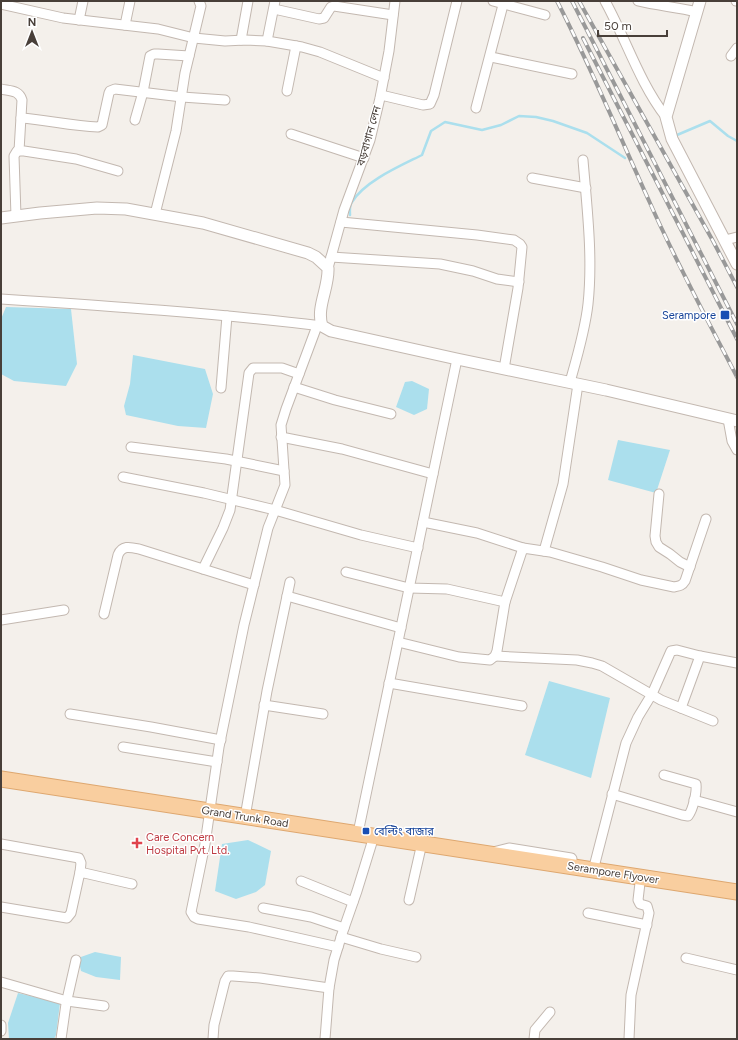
<svg xmlns="http://www.w3.org/2000/svg" width="738" height="1040" viewBox="0 0 738 1040" font-family="Figtree,'Noto Sans Bengali',sans-serif">
	<style>
		.water { fill: #abdfed }
		.lines { fill: none; stroke-linecap: round; stroke-linejoin: round }
		.stream { stroke: #abdfed; stroke-width: 2.5 }
		.minor-casing { stroke: #c3b8b0; stroke-width: 11 }
		.tertiary-casing { stroke: #c3b8b0; stroke-width: 13 }
		.primary-casing { stroke: #dea76f; stroke-width: 17 }
		.minor { stroke: #fff; stroke-width: 9 }
		.tertiary { stroke: #fff; stroke-width: 11 }
		.primary { stroke: #f9ce9f; stroke-width: 15 }
		.rail-casing { stroke: #999; stroke-width: 4 }
		.rail { stroke: #fff; stroke-width: 2.5; stroke-dasharray: 8; stroke-linecap: butt }
		.transit-dot { fill: #1a4fb4; stroke: #fff; stroke-width: 1.5 }
		.health-dot { fill: #e0444e; stroke: #fff; stroke-width: 1.5 }
		.labels { text-anchor: middle; dominant-baseline: central; stroke-width: 3; stroke-linejoin: round; paint-order: stroke }
		.street-label { font-size: 11px; fill: #483f39; stroke: #fff }
		.transit-label { font-size: 11px; fill: #164399; stroke: #fff; text-anchor: end }
		.health-label { font-size: 11px; fill: #be3a42; stroke: #fff; text-anchor: start }
	</style>
	<rect width="100%" height="100%" fill="#f4f0eb"/>
	<g class="water">
		<path d="M 6,307 L 71,309 L 77,364 L 66,386 L 14,381 L 1,374 L 1,319 Z"/>
		<path d="M 133,355 L 205,369 L 213,394 L 206,428 L 178,426 L 126,415 L 124,406 L 130,384 Z"/>
		<path d="M 412,381 L 429,389 L 427,409 L 414,415 L 396,407 L 405,382 Z"/>
		<path d="M 618,440 L 670,450 L 656,493 L 608,480 Z"/>
		<path d="M 549,681 L 610,698 L 591,778 L 525,755 Z"/>
		<path d="M 248,840 L 271,851 L 265,885 L 256,892 L 236,899 L 215,891 L 222,844 Z"/>
		<path d="M 95,952 L 121,957 L 120,980 L 96,977 L 81,971 L 78,958 Z"/>
		<path d="M 18,993 L 60,1003 L 56,1035 L 54,1039 L 9,1039 L 8,1023 Z"/>
	</g>
	<g class="lines">
		<g class="stream">
			<path d="M 677,135 L 710,121 L 728,136 L 737,141"/>
			<path d="M 350,215 C 350,211 349,206 352,202 C 365,181 400,166 422,155 L 431,131 L 445,122 L 482,130 L 501,125 L 519,116 L 536,117 L 553,121 L 587,133 L 625,158"/>
		</g>
		<defs>
			<g id="minor">
				<path d="M 493,1 L 545,15"/>
				<path d="M 605,1 C 626,39 639,82 666,117"/>
				<path d="M 638,1 C 658,6 677,7 697,12"/>
				<path d="M 736,1 L 737,1"/>
				<path d="M 1,4 L 63,18 L 158,29 L 194,38 L 225,41 L 245,40 L 267,41 L 302,47 L 320,52 L 384,78"/>
				<path d="M 274,9 L 319,19 L 324,18 L 331,7 L 334,6 L 393,15"/>
				<path d="M 79,20 L 83,1"/>
				<path d="M 125,25 L 130,1"/>
				<path d="M 241,40 L 248,1"/>
				<path d="M 267,41 L 275,1"/>
				<path d="M 731,56 L 737,48"/>
				<path d="M 491,57 L 572,74"/>
				<path d="M 1,89 C 10,91 19,90 22,100 L 19,151"/>
				<path d="M 287,91 L 296,46"/>
				<path d="M 381,95 L 423,105 L 430,104 L 434,95 L 457,1"/>
				<path d="M 476,108 L 504,1"/>
				<path d="M 21,118 C 47,120 72,126 98,127 L 102,125 L 109,93 L 110,91 L 115,89 L 182,97 L 225,100"/>
				<path d="M 135,120 L 143,92 L 150,56 L 154,54 L 158,54 L 189,56"/>
				<path d="M 291,134 L 364,158"/>
				<path d="M 532,178 L 586,188"/>
				<path d="M 155,214 L 176,131 L 185,73 L 201,6 L 199,1"/>
				<path d="M 16,216 L 14,156 L 17,151 L 24,151 L 76,159 L 118,171"/>
				<path d="M 341,222 L 477,235 L 514,240 L 520,244 L 522,247 L 518,288 L 504,369"/>
				<path d="M 725,240 L 737,237"/>
				<path d="M 331,257 L 440,264 L 473,271 L 497,279 L 519,282"/>
				<path d="M 328,268 L 344,210 L 370,140 L 380,98 L 389,51 L 395,1"/>
				<path d="M 1,299 C 108,306 215,313 322,326"/>
				<path d="M 317,326 L 286,409 L 281,425 L 285,485 L 268,528 L 244,625 L 219,747 L 205,844 L 191,912 L 194,917 L 198,919 L 249,927 L 338,947"/>
				<path d="M 570,382 C 577,357 585,331 588,304 C 593,257 587,208 583,160"/>
				<path d="M 294,387 L 335,400 L 391,414"/>
				<path d="M 221,388 L 227,316"/>
				<path d="M 728,419 L 732,441 L 737,450"/>
				<path d="M 281,437 L 342,449 L 433,474"/>
				<path d="M 131,447 L 226,459 L 284,471"/>
				<path d="M 123,477 L 204,493 L 275,510 L 361,535 L 418,548"/>
				<path d="M 659,494 L 655,536 L 656,542 L 659,547 L 670,554 L 680,562 L 690,567"/>
				<path d="M 423,522 L 477,533 L 523,548"/>
				<path d="M 544,551 L 563,484 L 578,384"/>
				<path d="M 203,569 L 223,528 L 230,510 L 249,373 L 253,368 L 282,368 L 299,374"/>
				<path d="M 346,572 L 409,588 L 447,589 L 505,602 L 523,548 L 550,552 L 602,567 L 641,580 L 674,587 C 679,586 682,586 685,581 L 706,519"/>
				<path d="M 287,596 L 401,628"/>
				<path d="M 104,614 L 118,555 C 122,545 130,547 139,549 L 254,585"/>
				<path d="M 1,620 L 64,610"/>
				<path d="M 398,642 L 459,657 L 490,660 L 495,656 L 497,651 L 505,602"/>
				<path d="M 495,656 L 577,660 L 592,663 L 602,666 L 661,700 L 713,721"/>
				<path d="M 389,683 L 522,706"/>
				<path d="M 264,705 L 323,714"/>
				<path d="M 681,708 L 700,656"/>
				<path d="M 70,714 L 151,727 L 221,740"/>
				<path d="M 123,747 L 217,762"/>
				<path d="M 612,794 L 682,815 L 688,816 C 693,810 697,792 696,784 L 664,775"/>
				<path d="M 694,800 L 737,812"/>
				<path d="M 245,817 L 267,691 L 290,582"/>
				<path d="M 358,833 L 457,359"/>
				<path d="M 1,844 L 79,858 L 81,863 L 80,872"/>
				<path d="M 595,863 L 626,743 L 638,717 L 652,694 L 671,651 L 677,650 L 700,656 L 737,663"/>
				<path d="M 301,881 L 353,902"/>
				<path d="M 409,900 L 422,843"/>
				<path d="M 1,907 L 67,918 L 71,913 L 80,872 L 132,884"/>
				<path d="M 263,908 L 311,917 L 344,928"/>
				<path d="M 588,913 L 647,925"/>
				<path d="M 341,937 L 381,949 L 416,957"/>
				<path d="M 686,958 L 737,970"/>
				<path d="M 1,982 L 67,1001 L 104,1006"/>
				<path d="M 1,1025 L 1,1031"/>
				<path d="M 61,1039 L 66,1004 L 76,960"/>
				<path d="M 213,1039 L 214,1025 L 225,981 L 228,976 L 233,976 L 260,978 L 329,988"/>
				<path d="M 325,1039 L 329,988 L 334,960 L 343,931 L 357,891 L 374,836"/>
				<path d="M 534,1039 L 535,1030 L 550,1012"/>
				<path d="M 629,1039 L 631,995 L 649,913 L 647,906 L 640,904 L 638,900 L 640,883"/>
			</g>
			<g id="tertiary">
				<path d="M 700,1 L 666,117 L 672,139 L 737,264"/>
				<path d="M 1,218 L 40,213 L 97,208 L 126,209 L 203,223 L 308,253 L 316,257 L 328,268 C 329,288 316,307 322,326 L 331,331 L 457,359 L 606,390 L 737,421"/>
				<path d="M 493,853 L 509,849 L 571,859"/>
			</g>
			<path id="primary" d="M 1,779 L 737,892"/>
		</defs>
		<use href="#minor" class="minor-casing"/>
		<use href="#tertiary" class="tertiary-casing"/>
		<use href="#primary" class="primary-casing"/>
		<use href="#minor" class="minor"/>
		<use href="#tertiary" class="tertiary"/>
		<use href="#primary" class="primary"/>
		<defs>
			<g id="rail">
				<path d="M 557,1 C 591,67 619,135 650,203 C 676,262 707,319 737,377"/>
				<path d="M 572,1 L 737,324"/>
				<path d="M 579,1 L 713,241 L 737,287"/>
				<path d="M 583,38 L 737,339"/>
			</g>
		</defs>
		<use href="#rail" class="rail-casing"/>
		<use href="#rail" class="rail"/>
	</g>
	<g class="transit-dot">
		<rect x="720" y="310" width="10" height="10" rx="2"/>
		<rect x="362" y="827" width="8" height="8" rx="2"/>
	</g>
	<path class="health-dot" d="M135 837h4v4h4v4h-4v4h-4v-4h-4v-4h4z"/>
	<g class="labels">
		<g class="street-label">
			<text transform="translate(369 136) rotate(-74)">বড়বাগান লেন</text>
			<text transform="translate(245 817) rotate(9)">Grand Trunk Road</text>
			<text transform="translate(613 873) rotate(9)">Serampore Flyover</text>
		</g>
		<g class="transit-label">
			<text x="716" y="315">Serampore</text>
			<text x="374" y="831" text-anchor="start">বেল্টিং বাজার</text>
		</g>
		<g class="health-label">
			<text x="146" y="837">Care Concern<tspan x="146" dy="13">Hospital Pvt. Ltd.</tspan></text>
		</g>
	</g>
	<rect width="738" height="1040" fill="none" stroke="#483f39" stroke-width="4"/>
	<g transform="translate(32 32)" stroke="#ffffff" stroke-width="3" paint-order="stroke">
	<path d="M0-3L7 15L0 10L-7 15Z" fill="#483f39"/>
	<text y="-6" font-size="11" font-weight="bold" text-anchor="middle" fill="#483f39">N</text>
	</g>
	<path d="M598 30v6h69v-6" fill="none" stroke="#483f39" stroke-width="2"/>
	<text x="604" y="30" font-size="12" fill="#483f39" stroke="#ffffff" stroke-width="3" paint-order="stroke">50 m</text>
</svg>
